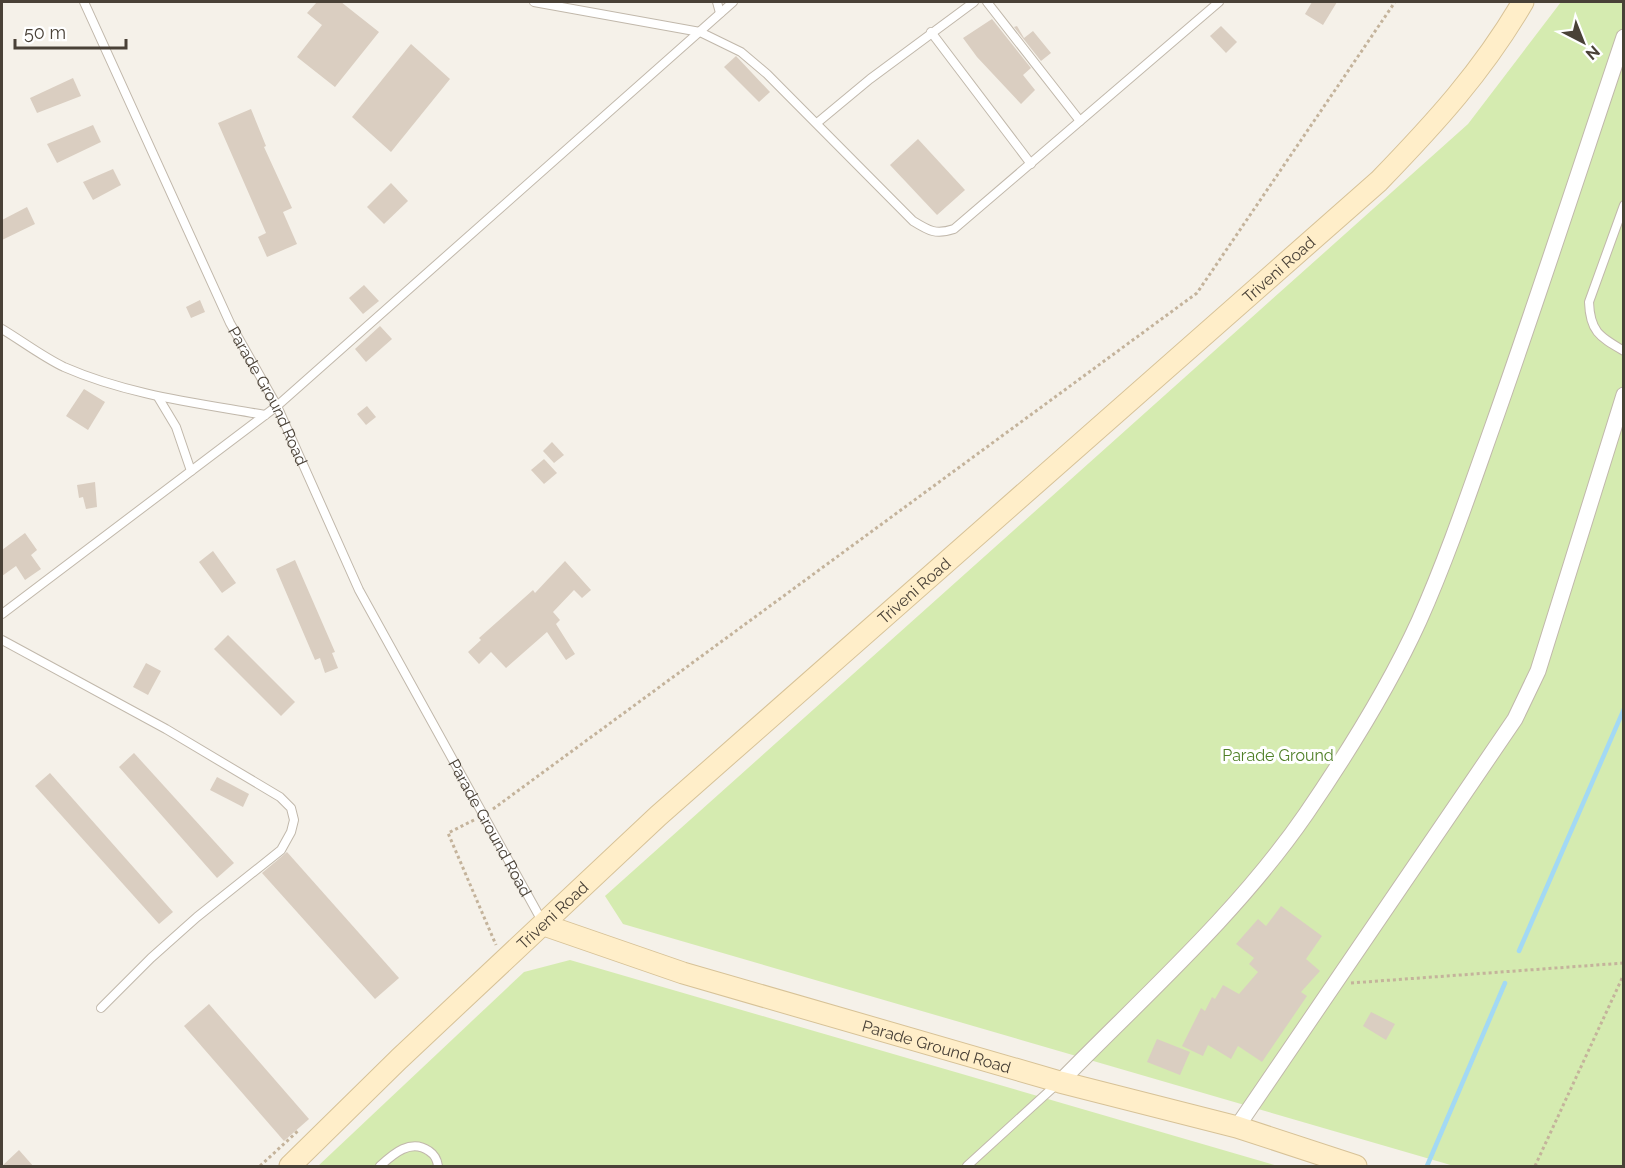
<svg xmlns="http://www.w3.org/2000/svg" width="1625" height="1168" viewBox="0 0 1625 1168" font-family="Raleway,sans-serif">
	<style>
		.green { fill: #d5ebb0 }
		.lines { fill: none; stroke-linecap: round; stroke-linejoin: round }
		.stream { stroke: #a3d9f4; stroke-width: 4.5 }
		.building { fill: #dacec1 }
		.lane-casing { stroke: #c1b8ab; stroke-width: 10 }
		.street-casing { stroke: #c1b8ab; stroke-width: 17 }
		.secondary-casing { stroke: #d7c297; stroke-width: 23 }
		.path { stroke: #c4b39b; stroke-width: 3; stroke-dasharray: 3 3; stroke-linecap: butt }
		.lane { stroke: #fff; stroke-width: 8 }
		.street { stroke: #fff; stroke-width: 15 }
		.secondary { stroke: #ffeec9; stroke-width: 21 }
		.labels { text-anchor: middle; dominant-baseline: central; stroke-width: 6; stroke-linejoin: round; paint-order: stroke }
		.street-label { font-size: 16px; fill: #494137; stroke: #fff }
		.park-label { font-size: 16px; fill: #4e7f26; stroke: #fff }
	</style>
	<rect width="100%" height="100%" fill="#f5f1e9"/>
	<g class="green">
		<path d="M 1561,2 L 1623,2 L 1623,1166 L 1454,1166 L 623,924 L 605,896 L 1468,124 Z"/>
		<path d="M 570,960 L 1278,1166 L 318,1166 L 524,972 Z"/>
	</g>
	<g class="lines">
		<g class="stream">
			<path d="M 1519,951 L 1624,709"/>
			<path d="M 1427,1166 L 1505,983"/>
		</g>
	</g>
	<g class="building">
		<path d="M 317,2 L 341,2 L 379,32 L 335,87 L 297,57 L 322,25 L 307,13 Z"/>
		<path d="M 1312,2 L 1337,2 L 1323,25 L 1305,14 Z"/>
		<path d="M 992,19 L 1031,68 L 1023,75 L 1035,90 L 1021,104 L 977,57 L 963,38 Z"/>
		<path d="M 1017,26 L 1024,38 L 1033,31 L 1051,53 L 1041,61 L 1014,27 Z"/>
		<path d="M 1221,26 L 1237,42 L 1226,53 L 1210,36 Z"/>
		<path d="M 411,44 L 450,79 L 391,152 L 352,117 Z"/>
		<path d="M 736,56 L 770,92 L 759,102 L 724,67 Z"/>
		<path d="M 73,78 L 81,96 L 37,113 L 30,98 Z"/>
		<path d="M 251,109 L 266,146 L 264,147 L 292,208 L 283,212 L 297,244 L 267,257 L 258,237 L 266,233 L 218,123 Z"/>
		<path d="M 93,125 L 101,142 L 57,163 L 47,144 Z"/>
		<path d="M 918,139 L 965,190 L 937,215 L 890,165 Z"/>
		<path d="M 113,169 L 121,185 L 93,200 L 83,182 Z"/>
		<path d="M 391,183 L 408,201 L 384,224 L 367,207 Z"/>
		<path d="M 27,207 L 35,224 L 2,240 L 2,220 Z"/>
		<path d="M 364,285 L 379,301 L 363,314 L 349,298 Z"/>
		<path d="M 200,300 L 205,312 L 191,318 L 186,307 Z"/>
		<path d="M 380,326 L 392,339 L 366,362 L 355,349 Z"/>
		<path d="M 84,389 L 105,402 L 88,430 L 66,416 Z"/>
		<path d="M 367,406 L 376,417 L 366,425 L 357,414 Z"/>
		<path d="M 552,442 L 564,455 L 554,463 L 543,451 Z"/>
		<path d="M 544,459 L 557,473 L 544,484 L 531,470 Z"/>
		<path d="M 95,482 L 97,507 L 86,509 L 83,497 L 79,498 L 77,485 Z"/>
		<path d="M 25,533 L 37,550 L 31,555 L 41,569 L 25,580 L 16,566 L 2,576 L 2,550 Z"/>
		<path d="M 213,551 L 236,583 L 222,593 L 199,562 Z"/>
		<path d="M 295,560 L 335,652 L 332,653 L 338,668 L 325,673 L 320,658 L 315,660 L 276,569 Z"/>
		<path d="M 565,561 L 591,590 L 582,598 L 574,590 L 553,612 L 560,620 L 556,624 L 575,654 L 566,660 L 547,632 L 506,668 L 491,652 L 479,664 L 468,652 L 481,640 L 479,638 L 533,590 L 535,593 Z"/>
		<path d="M 228,635 L 295,702 L 281,716 L 214,649 Z"/>
		<path d="M 146,663 L 161,671 L 148,695 L 133,687 Z"/>
		<path d="M 134,753 L 234,863 L 217,878 L 119,767 Z"/>
		<path d="M 50,773 L 173,912 L 159,924 L 35,786 Z"/>
		<path d="M 217,777 L 249,794 L 243,807 L 210,790 Z"/>
		<path d="M 287,852 L 399,978 L 375,999 L 262,873 Z"/>
		<path d="M 1281,906 L 1322,936 L 1306,959 L 1320,971 L 1301,992 L 1307,996 L 1262,1062 L 1238,1046 L 1231,1059 L 1208,1045 L 1203,1056 L 1182,1046 L 1201,1008 L 1205,1011 L 1212,997 L 1215,999 L 1223,985 L 1239,994 L 1258,972 L 1249,964 L 1254,958 L 1236,944 L 1258,919 L 1266,926 Z"/>
		<path d="M 209,1004 L 309,1119 L 284,1141 L 184,1026 Z"/>
		<path d="M 1371,1012 L 1395,1024 L 1386,1040 L 1363,1026 Z"/>
		<path d="M 1157,1039 L 1190,1052 L 1180,1075 L 1147,1062 Z"/>
		<path d="M 19,1150 L 34,1167 L 2,1167 L 2,1166 Z"/>
	</g>
	<g class="lines">
		<defs>
			<g id="lane">
				<path id="s1" d="M 84,2 L 230,323 L 277,406 L 359,590 L 542,921"/>
				<path d="M 534,2 L 700,32 L 741,52 L 767,74 L 913,221 C 929,231 936,235 954,229 L 1219,2"/>
				<path d="M 717,2 L 720,13"/>
				<path d="M 987,2 L 1080,121"/>
				<path d="M 931,32 L 1031,164"/>
				<path d="M 817,123 L 870,79 L 974,2"/>
				<path d="M 1624,205 L 1589,302 C 1590,332 1600,337 1624,351"/>
				<path d="M 2,329 C 22,341 43,357 64,367 C 128,395 197,403 265,415"/>
				<path d="M 158,397 L 176,427 L 191,471"/>
				<path d="M 2,614 L 277,406 L 733,2"/>
				<path d="M 2,640 L 166,729 L 280,797 L 291,808 L 294,820 L 291,832 L 281,850 L 197,917 L 151,958 L 101,1008"/>
				<path d="M 380,1166 C 393,1154 411,1138 429,1151 C 435,1155 437,1159 438,1166"/>
				<path d="M 967,1166 L 1057,1084"/>
			</g>
			<g id="street">
				<path d="M 1060,1082 C 1144,996 1237,914 1306,814 C 1347,754 1389,687 1419,621 C 1447,558 1469,493 1492,428 C 1538,298 1580,168 1624,37"/>
				<path d="M 1237,1127 L 1515,719 L 1538,671 L 1624,395"/>
			</g>
			<g id="secondary">
				<path id="s2" d="M 544,925 L 683,973 L 1060,1082 L 1237,1127 L 1356,1166"/>
				<path id="s3" d="M 290,1166 L 399,1059 L 658,816 L 1379,181 C 1435,123 1482,72 1523,2"/>
			</g>
		</defs>
		<use href="#lane" class="lane-casing"/>
		<use href="#street" class="street-casing"/>
		<use href="#secondary" class="secondary-casing"/>
		<g class="path">
			<path d="M 493,809 L 1197,293 L 1395,2"/>
			<path d="M 474,820 L 448,833 L 496,945"/>
			<path d="M 1351,983 L 1624,963"/>
			<path d="M 260,1166 L 299,1130"/>
			<path d="M 1535,1166 L 1624,974"/>
		</g>
		<use href="#lane" class="lane"/>
		<use href="#street" class="street"/>
		<use href="#secondary" class="secondary"/>
	</g>
	<g class="labels">
		<g class="street-label">
			<text stroke="none"><textPath href="#s3" startOffset="1335">Triveni Road</textPath></text>
			<text stroke="none"><textPath href="#s1" startOffset="435">Parade Ground Road</textPath></text>
			<text stroke="none"><textPath href="#s3" startOffset="849">Triveni Road</textPath></text>
			<text stroke="none"><textPath href="#s1" startOffset="921">Parade Ground Road</textPath></text>
			<text stroke="none"><textPath href="#s3" startOffset="363">Triveni Road</textPath></text>
			<text stroke="none"><textPath href="#s2" startOffset="411">Parade Ground Road</textPath></text>
		</g>
		<g class="park-label">
			<text x="1278" y="755">Parade Ground</text>
		</g>
	</g>
	<rect width="1625" height="1168" fill="none" stroke="#494137" stroke-width="6"/>
	<g transform="translate(1583 42) rotate(138)" stroke="#ffffff" stroke-width="4.5" paint-order="stroke">
	<path d="M0-4.5L10 22L0 15L-10 22Z" fill="#494137"/>
	<text y="-9" font-size="16" font-weight="bold" text-anchor="middle" fill="#494137">N</text>
	</g>
	<path d="M15 39v9h111v-9" fill="none" stroke="#494137" stroke-width="3"/>
	<text x="24" y="39" font-size="18" fill="#494137" stroke="#ffffff" stroke-width="4.5" paint-order="stroke">50 m</text>
</svg>
